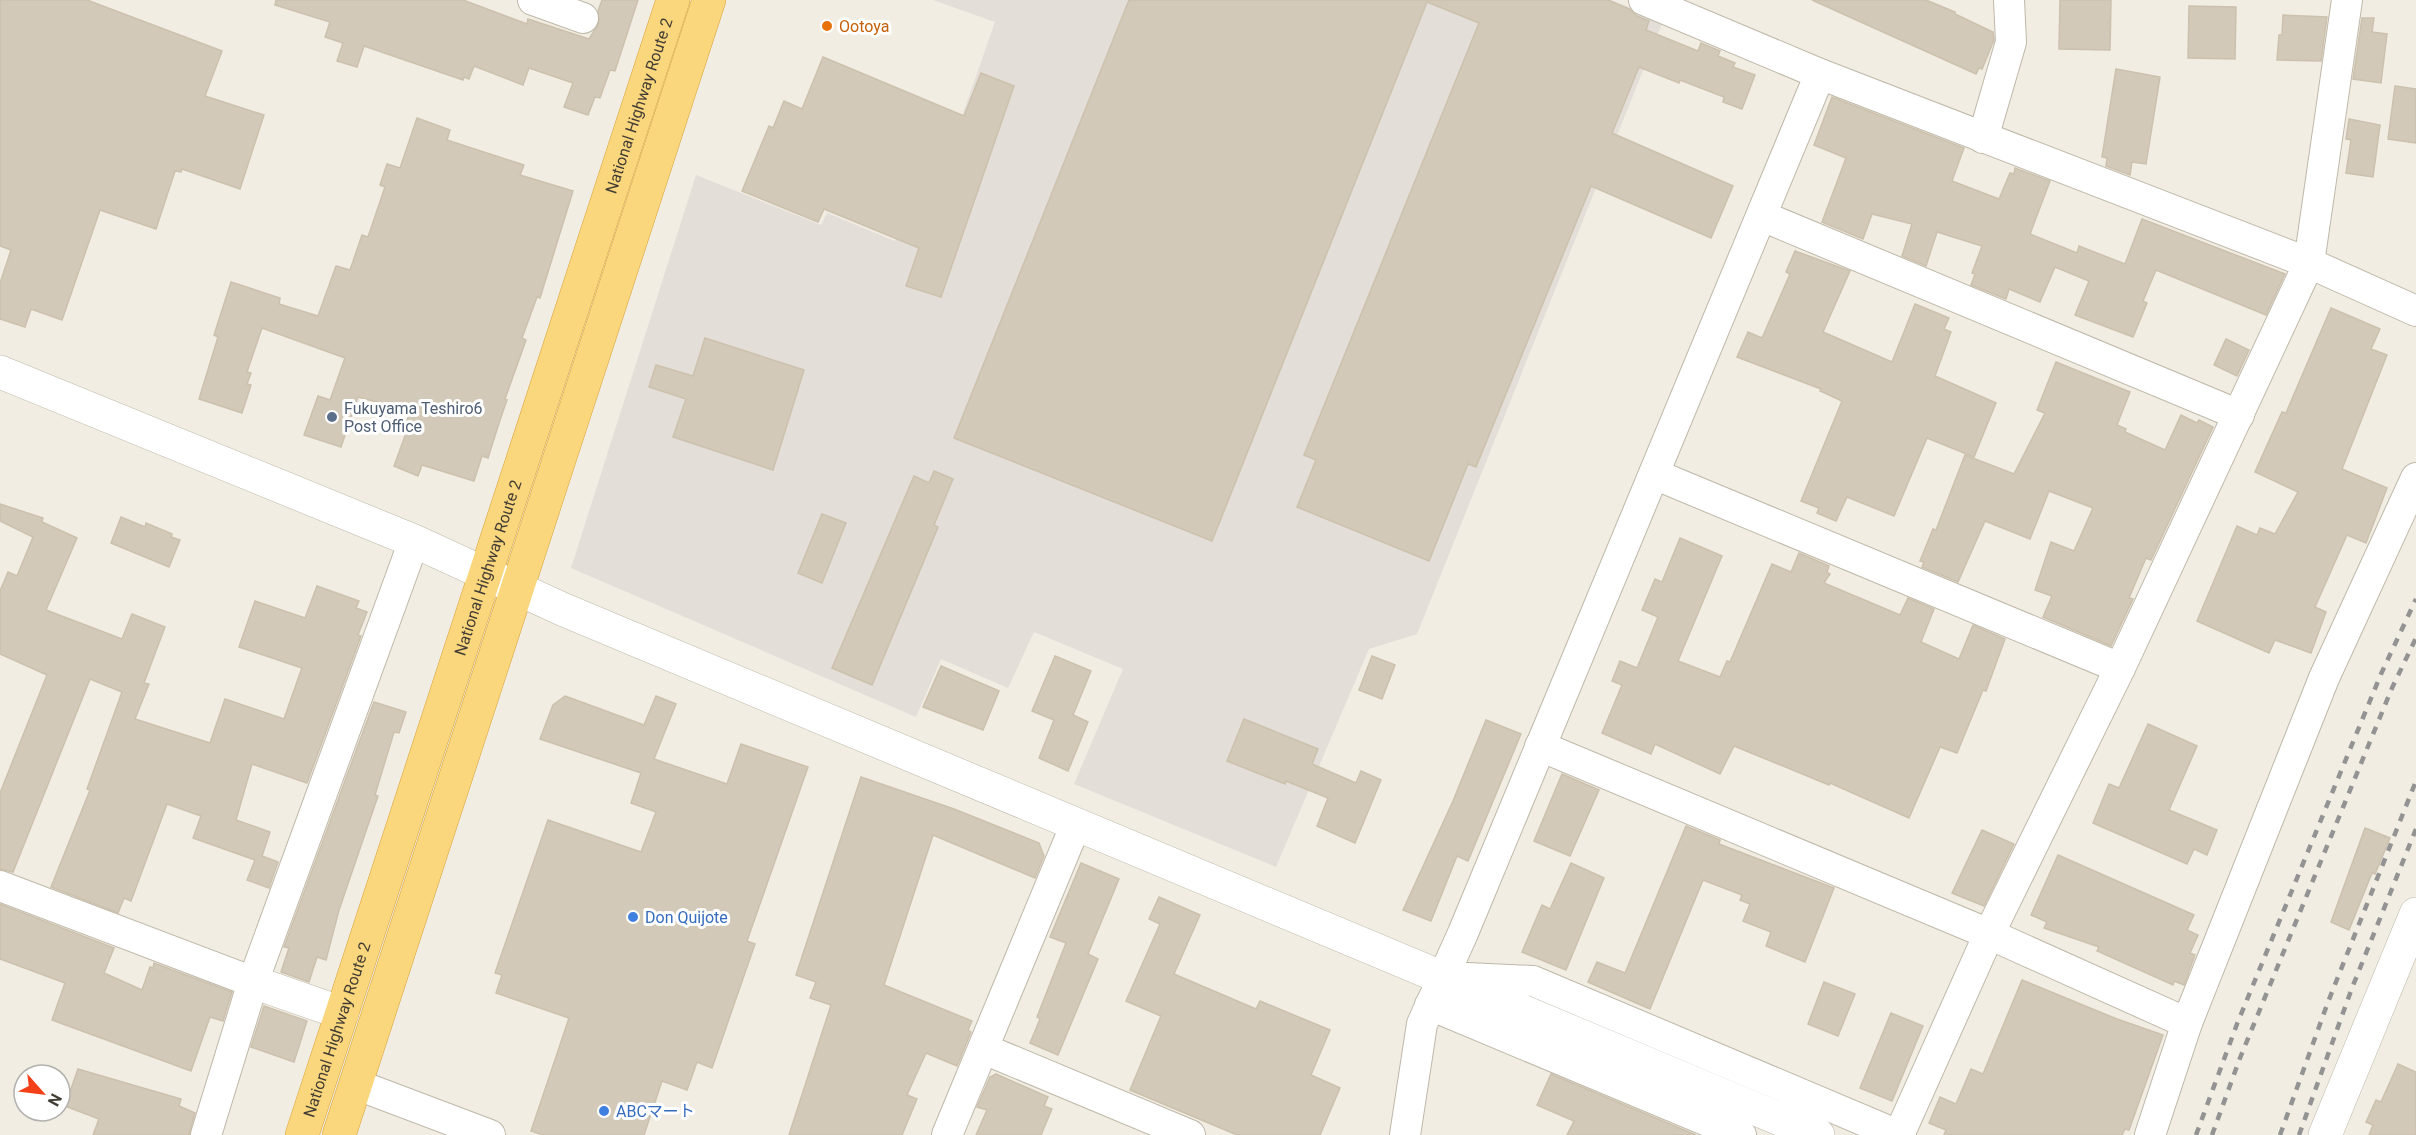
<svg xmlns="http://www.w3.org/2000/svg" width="2416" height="1135" viewBox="0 0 2416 1135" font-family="Roboto,'Noto Sans JP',sans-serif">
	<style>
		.industrial { fill: #e3ded8 }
		.building { fill: #d2c9b9; stroke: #ccc1ad; stroke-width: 1.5 }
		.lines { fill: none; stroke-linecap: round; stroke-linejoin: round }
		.minor-casing { stroke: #bfb8a9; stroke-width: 32 }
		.tertiary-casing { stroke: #bfb8a9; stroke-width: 34 }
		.trunk-casing { stroke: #d7a237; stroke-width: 34 }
		.minor { stroke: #fff; stroke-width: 30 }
		.tertiary { stroke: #fff; stroke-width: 33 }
		.trunk { stroke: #fad67c; stroke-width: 33 }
		.rail { stroke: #939393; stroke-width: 4.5; stroke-dasharray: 8 8; stroke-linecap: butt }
		.food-dot { fill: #e8710a; stroke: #fff; stroke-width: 2 }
		.service-dot { fill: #5c6f8a; stroke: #fff; stroke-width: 2 }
		.shop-dot { fill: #3f7fe0; stroke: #fff; stroke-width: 2 }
		.labels { text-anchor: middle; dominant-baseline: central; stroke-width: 6; stroke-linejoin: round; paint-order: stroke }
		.food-label { font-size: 16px; fill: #c56008; stroke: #fff; text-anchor: start }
		.street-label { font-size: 16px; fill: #423d34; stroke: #fff }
		.service-label { font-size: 16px; fill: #4e5e75; stroke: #fff; text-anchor: start }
		.shop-label { font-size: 16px; fill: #366cbe; stroke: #fff; text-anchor: start }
	</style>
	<rect width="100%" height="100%" fill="#f1ede3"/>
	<path class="industrial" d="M 933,0 L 1611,0 L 1663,21 L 1417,634 L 1369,649 L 1276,867 L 1074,784 L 1123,669 L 1034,632 L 1008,688 L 941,659 L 916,717 L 571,568 L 696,175 L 821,225 L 827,213 L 895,241 L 934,147 L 949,153 L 995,22 Z"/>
	<g class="building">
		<path d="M 0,0 L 87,0 L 222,51 L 205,96 L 264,115 L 240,189 L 182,169 L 181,172 L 175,171 L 156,229 L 100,210 L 62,320 L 31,309 L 25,327 L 0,319 L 0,283 L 11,250 L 0,246 Z"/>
		<path d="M 276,0 L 463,0 L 527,24 L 528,19 L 589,39 L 599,23 L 598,11 L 602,0 L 638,0 L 615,71 L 610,70 L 600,98 L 595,97 L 588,115 L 564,107 L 573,83 L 529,68 L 523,85 L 474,66 L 469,79 L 464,77 L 463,80 L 364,46 L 357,67 L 337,61 L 343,43 L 325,37 L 330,22 L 275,5 Z"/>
		<path d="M 1129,0 L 1608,0 L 1629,9 L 1637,16 L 1649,21 L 1646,30 L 1698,51 L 1701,43 L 1720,51 L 1718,56 L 1735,63 L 1733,67 L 1755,75 L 1742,109 L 1723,102 L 1724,97 L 1680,80 L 1679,83 L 1639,67 L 1612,133 L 1733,186 L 1711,238 L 1591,186 L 1476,467 L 1468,464 L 1429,561 L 1297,507 L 1316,460 L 1304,455 L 1479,23 L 1427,2 L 1212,541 L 954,438 Z"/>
		<path d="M 1812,0 L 1926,0 L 1955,12 L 1955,14 L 1993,32 L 1994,40 L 1982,69 L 1979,68 L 1976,74 Z"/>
		<path d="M 2060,0 L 2111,0 L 2110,50 L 2059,49 Z"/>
		<path d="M 2189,6 L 2236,7 L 2235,59 L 2188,58 Z"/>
		<path d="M 2283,15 L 2327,17 L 2321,61 L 2277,60 L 2279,35 L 2282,35 Z"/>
		<path d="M 2362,18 L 2374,18 L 2372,32 L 2387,34 L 2381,83 L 2353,79 Z"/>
		<path d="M 823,57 L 964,116 L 981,73 L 1014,86 L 941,297 L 906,286 L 919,248 L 824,209 L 818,222 L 742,191 L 769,126 L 773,128 L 784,101 L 802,109 Z"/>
		<path d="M 2116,69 L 2160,77 L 2146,164 L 2132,162 L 2130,175 L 2106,166 L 2107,158 L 2102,157 Z"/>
		<path d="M 2395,86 L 2416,89 L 2416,143 L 2388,139 Z"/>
		<path d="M 1832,97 L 1964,148 L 1952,181 L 1999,199 L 2010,173 L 2014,174 L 2015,168 L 2050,181 L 2030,234 L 2077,253 L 2079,246 L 2125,264 L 2142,219 L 2285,274 L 2266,315 L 2156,270 L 2143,301 L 2147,303 L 2133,337 L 2075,315 L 2089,281 L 2055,267 L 2040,302 L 2009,289 L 2006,299 L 1971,285 L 1975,274 L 1972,273 L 1982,246 L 1937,232 L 1926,266 L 1902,256 L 1912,224 L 1872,214 L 1863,239 L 1822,222 L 1846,158 L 1814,145 Z"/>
		<path d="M 417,118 L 450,130 L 447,140 L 524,165 L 520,175 L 573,191 L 540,298 L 537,297 L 522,338 L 526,340 L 505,399 L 507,400 L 500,420 L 488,458 L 482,456 L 474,481 L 422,465 L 418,476 L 394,466 L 409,425 L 406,424 L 410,411 L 358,397 L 341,447 L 304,435 L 318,396 L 330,400 L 345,358 L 262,328 L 247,372 L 251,373 L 247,384 L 251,385 L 242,413 L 199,399 L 218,337 L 214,335 L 231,282 L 280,298 L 279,304 L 318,316 L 336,266 L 350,270 L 362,235 L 368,237 L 385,187 L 380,185 L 387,164 L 400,168 Z"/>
		<path d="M 2349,119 L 2380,125 L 2373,177 L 2346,173 L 2351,140 L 2346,139 Z"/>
		<path d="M 1795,251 L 1850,271 L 1823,332 L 1892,362 L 1915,304 L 1949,318 L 1944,329 L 1951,332 L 1935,376 L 1996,403 L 1974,457 L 1927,438 L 1894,516 L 1847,497 L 1836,521 L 1817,513 L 1819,508 L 1801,501 L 1842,401 L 1820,391 L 1821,389 L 1737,357 L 1748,332 L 1762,338 L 1790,274 L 1786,272 Z"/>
		<path d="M 2331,308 L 2380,329 L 2371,349 L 2387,355 L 2342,469 L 2387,488 L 2366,543 L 2347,535 L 2315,607 L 2326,612 L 2311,653 L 2275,640 L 2269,653 L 2197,621 L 2237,526 L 2257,535 L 2260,528 L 2275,534 L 2298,492 L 2255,472 L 2282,412 L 2286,413 Z"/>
		<path d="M 705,338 L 804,370 L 773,470 L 673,437 L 686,399 L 649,387 L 656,365 L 693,376 Z"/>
		<path d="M 2226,339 L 2249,350 L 2237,376 L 2214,365 Z"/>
		<path d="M 2056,362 L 2130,392 L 2117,425 L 2126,429 L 2125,432 L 2165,450 L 2181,415 L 2197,423 L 2199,420 L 2213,427 L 2151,560 L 2146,558 L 2129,598 L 2133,599 L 2111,646 L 2043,617 L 2052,596 L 2035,590 L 2051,542 L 2074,551 L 2093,508 L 2049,491 L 2030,539 L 1985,521 L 1958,582 L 1922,567 L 1924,562 L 1920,561 L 1933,529 L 1936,530 L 1965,455 L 2014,474 L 2045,413 L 2037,410 Z"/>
		<path d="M 934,471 L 953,479 L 934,525 L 938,527 L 872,685 L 832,668 L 914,476 L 929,483 Z"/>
		<path d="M 0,504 L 43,518 L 42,522 L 77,538 L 46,610 L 122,639 L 132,614 L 165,627 L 144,683 L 149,684 L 135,719 L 210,743 L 225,699 L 284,719 L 299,676 L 302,668 L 239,647 L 255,601 L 305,618 L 317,586 L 359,601 L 356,608 L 367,612 L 358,635 L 361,636 L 307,783 L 252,764 L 236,820 L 270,832 L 262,856 L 278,862 L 269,888 L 247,880 L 255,860 L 193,838 L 201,816 L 167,804 L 131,901 L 124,898 L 118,913 L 51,887 L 90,790 L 87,789 L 122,692 L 90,679 L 13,872 L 0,869 L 0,793 L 47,675 L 0,654 L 0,591 L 8,572 L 17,576 L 33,537 L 0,521 Z"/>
		<path d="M 822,514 L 846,523 L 822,583 L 798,573 Z"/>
		<path d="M 121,517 L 145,527 L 146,523 L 172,534 L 171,537 L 180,540 L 169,567 L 111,543 Z"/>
		<path d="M 1680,538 L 1722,556 L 1678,661 L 1720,677 L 1727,661 L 1730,662 L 1772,564 L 1791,572 L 1799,553 L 1829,566 L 1827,572 L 1830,574 L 1824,583 L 1900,615 L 1908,598 L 1934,609 L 1921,642 L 1959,659 L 1973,625 L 2005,639 L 1986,691 L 1983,690 L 1957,753 L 1940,747 L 1909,818 L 1830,783 L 1829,785 L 1734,746 L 1720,774 L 1655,744 L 1651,754 L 1602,733 L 1622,685 L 1612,681 L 1620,661 L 1637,668 L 1658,617 L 1642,610 L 1655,579 L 1662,582 Z"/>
		<path d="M 1055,656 L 1091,671 L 1073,715 L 1088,722 L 1068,771 L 1039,758 L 1054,720 L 1032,711 Z"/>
		<path d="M 1372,656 L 1395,665 L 1382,699 L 1359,690 Z"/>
		<path d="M 941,666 L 999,691 L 983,730 L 923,707 Z"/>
		<path d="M 565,696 L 644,725 L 656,696 L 676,704 L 654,759 L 727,784 L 741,744 L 808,767 L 747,941 L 755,944 L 712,1068 L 697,1062 L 687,1090 L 662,1081 L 644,1135 L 543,1135 L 531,1131 L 569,1018 L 496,993 L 502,975 L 495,973 L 548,820 L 641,852 L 656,812 L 631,803 L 641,773 L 540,739 L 553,705 Z"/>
		<path d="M 374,702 L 406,712 L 399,733 L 394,732 L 375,795 L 378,796 L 339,910 L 326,960 L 317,957 L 309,982 L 281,972 L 289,948 L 284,947 Z"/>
		<path d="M 1244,719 L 1318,749 L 1312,764 L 1356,783 L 1361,771 L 1381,780 L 1355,843 L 1317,826 L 1328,798 L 1286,781 L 1285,784 L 1227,761 Z"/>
		<path d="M 1486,720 L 1521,734 L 1468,861 L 1457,856 L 1431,921 L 1403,910 L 1453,801 Z"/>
		<path d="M 2148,724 L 2197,746 L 2169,810 L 2217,830 L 2207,855 L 2194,849 L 2187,864 L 2093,823 L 2109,784 L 2119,788 Z"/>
		<path d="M 1562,774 L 1599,790 L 1570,856 L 1534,841 Z"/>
		<path d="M 861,777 L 954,809 L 1039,843 L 1044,856 L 1035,878 L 933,835 L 884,985 L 972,1021 L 968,1030 L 971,1032 L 957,1066 L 926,1053 L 907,1095 L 917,1099 L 902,1135 L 789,1135 L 831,1005 L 810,998 L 816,982 L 796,975 Z"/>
		<path d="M 1686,826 L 1720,840 L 1719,844 L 1834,888 L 1805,962 L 1766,946 L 1771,932 L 1743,921 L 1750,904 L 1740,900 L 1742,895 L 1703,880 L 1650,1009 L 1588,982 L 1597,962 L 1625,973 Z"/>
		<path d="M 2365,828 L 2390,838 L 2375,874 L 2372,873 L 2349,930 L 2331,922 Z"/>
		<path d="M 1982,830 L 2014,844 L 1984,906 L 1952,893 Z"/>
		<path d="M 2058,855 L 2194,915 L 2187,930 L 2198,935 L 2190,953 L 2195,955 L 2184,985 L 2174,981 L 2173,985 L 2097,951 L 2099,947 L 2044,928 L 2047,922 L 2031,915 Z"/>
		<path d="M 1081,863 L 1119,879 L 1088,954 L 1098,959 L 1058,1055 L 1030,1043 L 1040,1019 L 1037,1017 L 1066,943 L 1050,937 Z"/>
		<path d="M 1571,863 L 1604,878 L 1566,970 L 1522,952 L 1542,905 L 1550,909 Z"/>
		<path d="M 1159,897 L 1200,915 L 1174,974 L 1256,1009 L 1260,1001 L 1330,1030 L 1311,1075 L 1340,1088 L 1320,1135 L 1237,1135 L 1130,1090 L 1161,1016 L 1126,1001 L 1160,924 L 1149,919 Z"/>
		<path d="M 0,904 L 114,948 L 104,973 L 142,990 L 150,967 L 153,968 L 154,963 L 232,992 L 223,1021 L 210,1017 L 191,1071 L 52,1020 L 65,983 L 0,959 Z"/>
		<path d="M 2022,980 L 2117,1019 L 2163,1035 L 2129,1130 L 2125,1129 L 2122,1135 L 1944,1135 L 1946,1130 L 1929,1123 L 1940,1097 L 1956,1104 L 1971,1069 L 1983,1074 Z"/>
		<path d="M 1824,982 L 1855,994 L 1838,1036 L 1808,1024 Z"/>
		<path d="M 264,1006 L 307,1021 L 294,1062 L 251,1047 Z"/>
		<path d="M 1891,1013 L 1923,1026 L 1892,1101 L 1860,1088 Z"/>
		<path d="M 2398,1064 L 2416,1072 L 2416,1135 L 2369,1135 L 2373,1125 L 2366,1122 L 2376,1100 L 2381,1102 Z"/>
		<path d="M 78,1069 L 181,1099 L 179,1106 L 195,1113 L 189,1135 L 93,1135 L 99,1119 L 65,1106 Z"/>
		<path d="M 996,1074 L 1048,1097 L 1044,1106 L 1052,1109 L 1041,1135 L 976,1135 L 987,1110 L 977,1107 L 990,1077 Z"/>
		<path d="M 1551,1074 L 1696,1135 L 1567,1135 L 1574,1121 L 1537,1105 Z"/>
	</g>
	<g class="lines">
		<defs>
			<g id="minor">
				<path d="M 533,0 L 583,18"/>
				<path d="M 1644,0 L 1820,74 L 2309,263 L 2416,311"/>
				<path d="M 1983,138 L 2011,42 L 2009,0"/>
				<path d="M 1762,216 L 2239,415"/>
				<path d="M 1654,474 L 2120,668"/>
				<path d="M 1540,746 L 1989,934 L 2187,1023"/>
				<path d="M 0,886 L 253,982"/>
				<path d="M 1446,977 L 1533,981 L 1898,1135"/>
				<path d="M 1430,1005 L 1741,1135"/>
				<path d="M 984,1049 L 1190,1135"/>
				<path d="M 355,1084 L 490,1135"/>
				<path d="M 206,1135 L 253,982 L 414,541"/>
				<path d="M 947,1135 L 1076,824"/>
				<path d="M 1405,1135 L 1422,1024 L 1463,933 L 1820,74"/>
				<path d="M 1899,1135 L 1989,934 L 2120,668 L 2309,263 L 2347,0"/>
				<path d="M 2150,1135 L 2187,1023 L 2324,678 L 2416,478"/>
			</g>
			<g id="tertiary">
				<path d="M 0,372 L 414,541 L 562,609 L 1818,1135"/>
				<path d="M 253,982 L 342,1013"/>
				<path d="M 2325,1135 L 2416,914"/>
			</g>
			<g id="trunk">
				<path id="s1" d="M 302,1135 L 673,0"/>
				<path d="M 339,1135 L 709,0"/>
			</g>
		</defs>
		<use href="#minor" class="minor-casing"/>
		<use href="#tertiary" class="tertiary-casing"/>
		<use href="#trunk" class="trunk-casing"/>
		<use href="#minor" class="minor"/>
		<use href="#tertiary" class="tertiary"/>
		<use href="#trunk" class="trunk"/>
		<g class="rail">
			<path d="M 2196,1135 L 2237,1024 L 2381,674 L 2416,599"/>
			<path d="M 2212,1135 L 2240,1058 L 2392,688 L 2416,638"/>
			<path d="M 2280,1135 L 2328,1002 L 2416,781"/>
			<path d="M 2299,1135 L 2352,988 L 2416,829"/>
		</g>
	</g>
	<circle class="food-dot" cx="827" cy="26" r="6"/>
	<circle class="service-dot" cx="332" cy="417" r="6"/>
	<g class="shop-dot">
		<circle cx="633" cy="917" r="6"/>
		<circle cx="604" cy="1111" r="6"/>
	</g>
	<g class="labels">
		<g class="food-label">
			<text x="839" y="26">Ootoya</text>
		</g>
		<g class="street-label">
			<text stroke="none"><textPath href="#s1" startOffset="1083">National Highway Route 2</textPath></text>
			<text stroke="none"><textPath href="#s1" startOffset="597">National Highway Route 2</textPath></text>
			<text stroke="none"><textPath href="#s1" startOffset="111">National Highway Route 2</textPath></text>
		</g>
		<g class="service-label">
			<text x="344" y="408">Fukuyama Teshiro6<tspan x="344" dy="18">Post Office</tspan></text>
		</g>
		<g class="shop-label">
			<text x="645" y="917">Don Quijote</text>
			<text x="616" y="1111">ABCマート</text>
		</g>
	</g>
	<g transform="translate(42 1093) rotate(118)"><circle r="28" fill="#ffffff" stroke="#b3b1ae" stroke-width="1.5"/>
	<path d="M0-4.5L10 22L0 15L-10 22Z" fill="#f34018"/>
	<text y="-9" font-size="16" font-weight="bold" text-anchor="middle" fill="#423d34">N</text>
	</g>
</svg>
